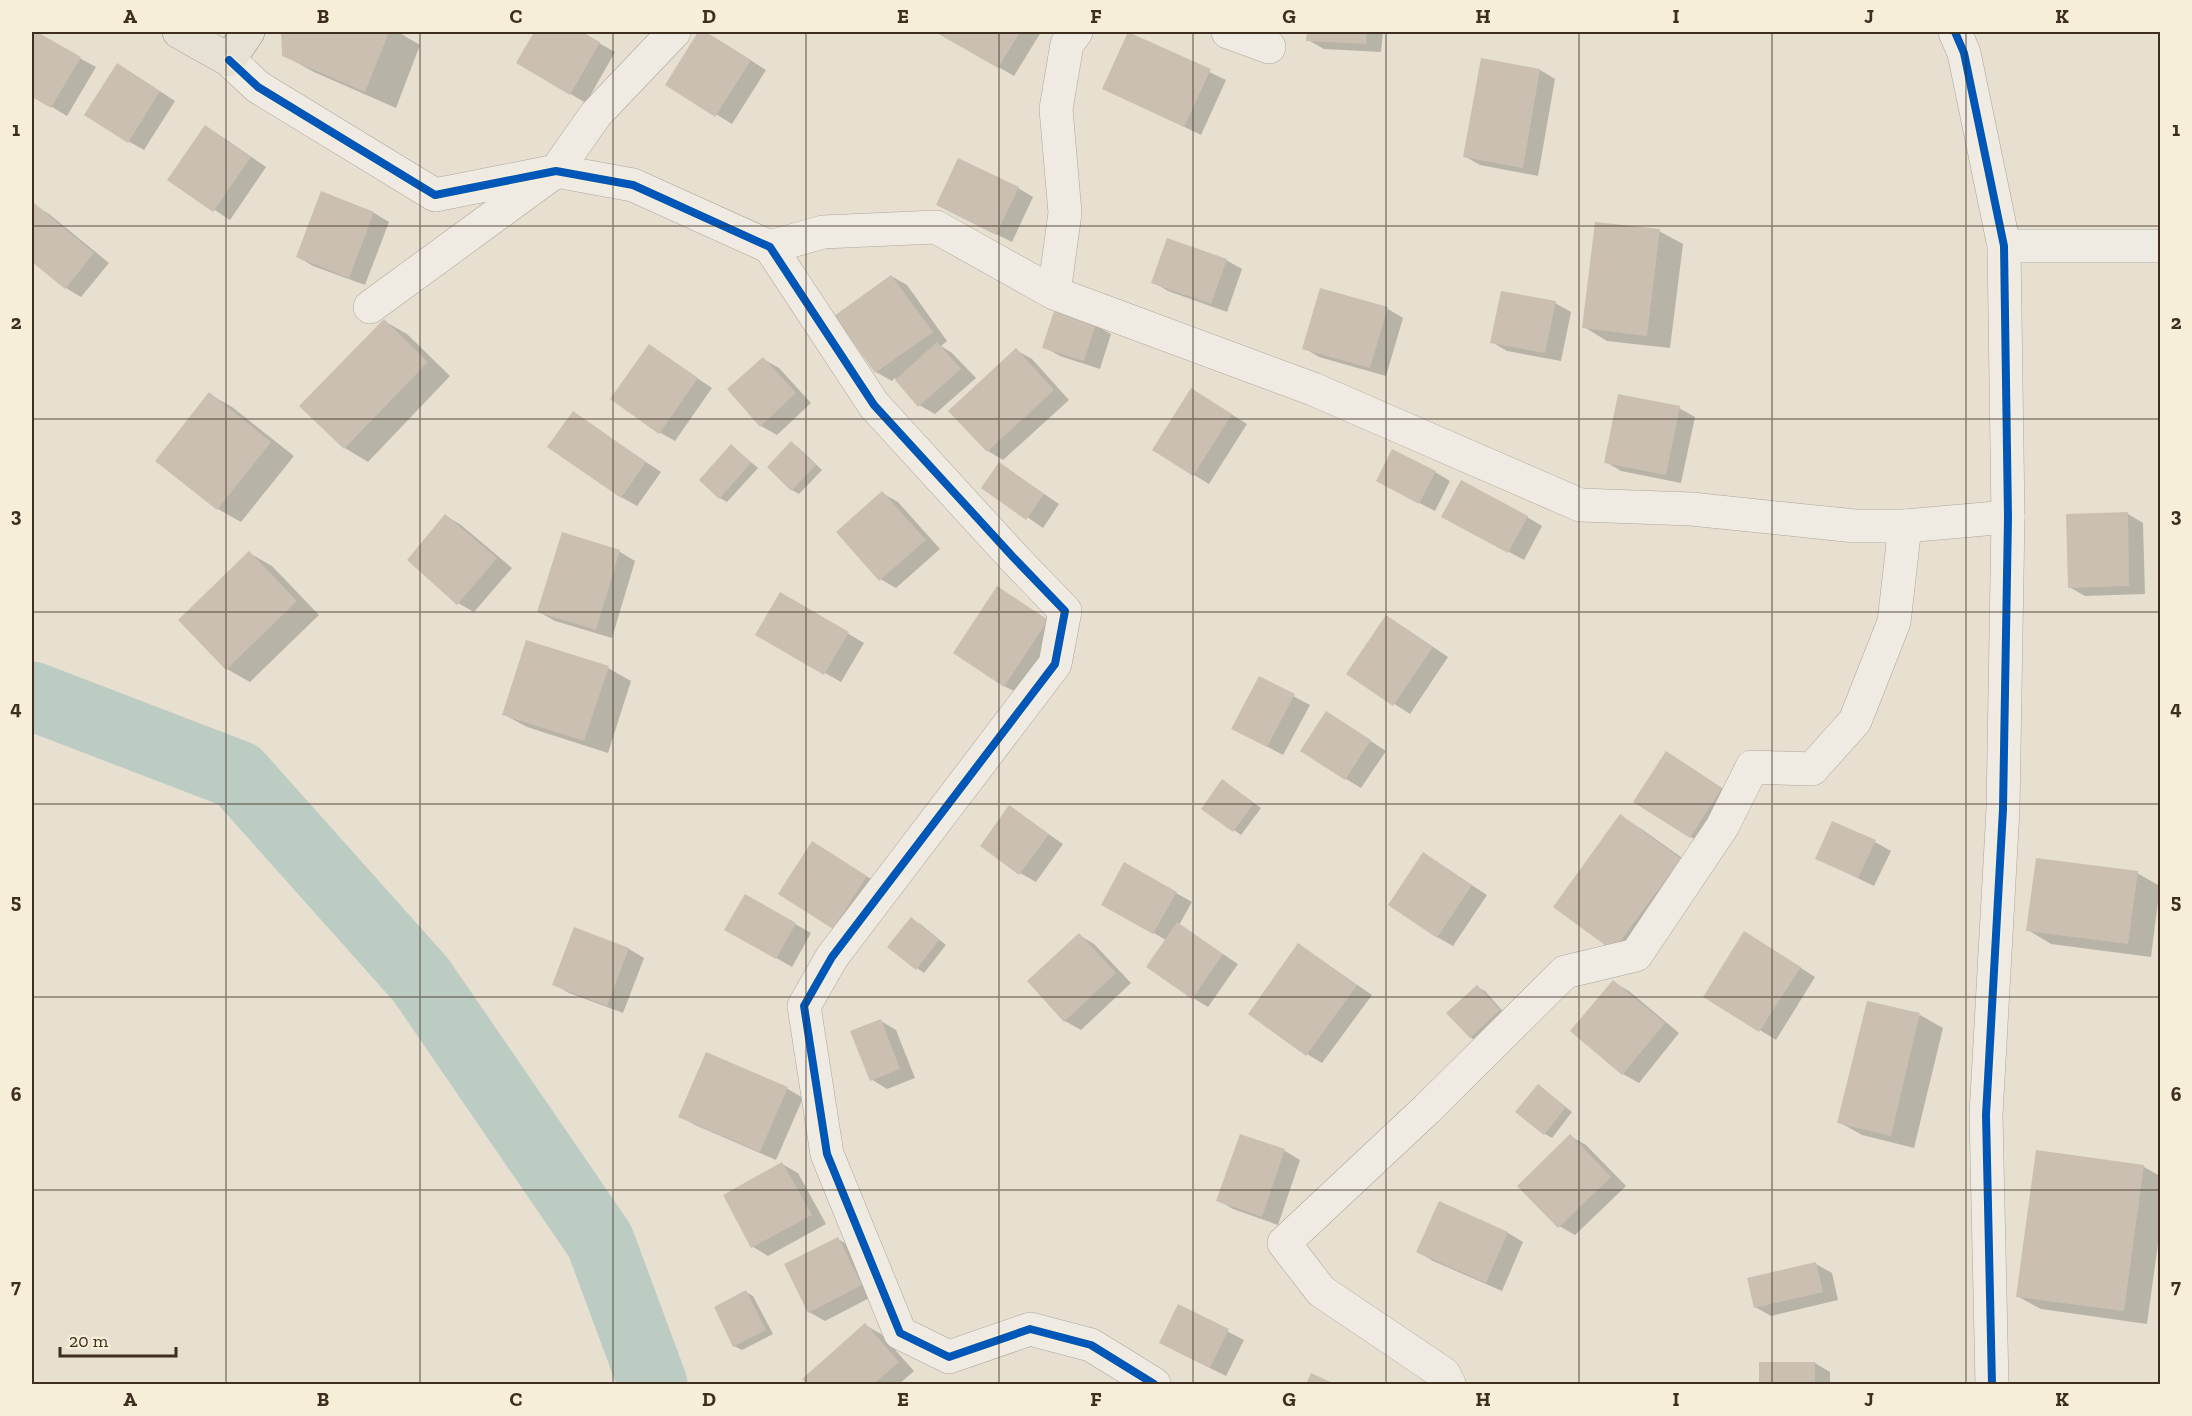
<svg xmlns="http://www.w3.org/2000/svg" width="2192" height="1416" viewBox="0 0 2192 1416" font-family="'Zilla Slab',serif">
	<style>
		.shadow { fill: #0003 }
		.lines { fill: none; stroke-linecap: round; stroke-linejoin: round }
		.river { stroke: #bcccc2; stroke-width: 69 }
		.building { fill: #cbbfb2 }
		.minor-casing { stroke: #ada599; stroke-width: 34 }
		.major-casing { stroke: #928b80; stroke-width: 34 }
		.minor { stroke: #efebe3; stroke-width: 33 }
		.major { stroke: #e6e1d4; stroke-width: 33 }
		.cycleway-casing { stroke: #f7eed8; stroke-width: 11 }
		.cycleway { stroke: #0057b8; stroke-width: 8 }
		.grid { fill: none; stroke: #3d2e20; stroke-width: 1.5; stroke-opacity: 0.55 }
		.neatline { fill: none; stroke: #3d2e20; stroke-width: 2 }
		.grid-label { font-size: 20px; text-anchor: middle; font-weight: bold; fill: #3d2e20 }
	</style>
	<rect width="100%" height="100%" fill="#e7e0d1"/>
	<g class="shadow">
		<path d="M 32,32 L 96,67 L 67,116 L 32,95 Z"/>
		<path d="M 282,32 L 398,32 L 420,45 L 396,108 L 314,72 L 283,55 Z"/>
		<path d="M 536,32 L 579,32 L 615,52 L 586,103 L 518,63 Z"/>
		<path d="M 700,32 L 717,39 L 766,70 L 732,124 L 667,84 Z"/>
		<path d="M 938,32 L 1041,32 L 1014,76 Z"/>
		<path d="M 1308,32 L 1383,32 L 1381,52 L 1324,49 L 1308,40 Z"/>
		<path d="M 1128,33 L 1226,80 L 1201,135 L 1104,88 Z"/>
		<path d="M 1482,60 L 1540,70 L 1555,79 L 1538,176 L 1480,165 L 1464,156 Z"/>
		<path d="M 133,74 L 175,101 L 144,150 L 128,141 Z"/>
		<path d="M 221,136 L 266,167 L 230,220 L 169,180 Z"/>
		<path d="M 1018,188 L 1033,197 L 1012,242 L 938,205 Z"/>
		<path d="M 322,193 L 374,213 L 389,222 L 365,285 L 313,266 L 298,257 Z"/>
		<path d="M 34,205 L 49,214 L 109,263 L 81,297 L 66,288 L 32,260 L 32,208 Z"/>
		<path d="M 1659,231 L 1683,244 L 1670,348 L 1607,341 L 1584,327 Z"/>
		<path d="M 1226,260 L 1242,269 L 1227,312 L 1168,291 L 1153,282 Z"/>
		<path d="M 891,276 L 907,285 L 947,341 L 941,346 L 952,353 L 976,378 L 935,414 L 919,405 L 895,378 L 892,381 L 876,372 Z"/>
		<path d="M 1555,303 L 1571,312 L 1561,361 L 1507,351 L 1492,342 Z"/>
		<path d="M 1388,309 L 1403,318 L 1386,376 L 1319,357 L 1304,348 Z"/>
		<path d="M 384,321 L 407,334 L 450,376 L 368,462 L 345,448 Z"/>
		<path d="M 1095,325 L 1111,334 L 1100,369 L 1060,356 L 1044,347 Z"/>
		<path d="M 649,346 L 712,388 L 675,441 L 659,432 Z"/>
		<path d="M 1016,350 L 1032,359 L 1069,400 L 1003,460 L 988,451 Z"/>
		<path d="M 763,359 L 779,368 L 811,403 L 777,435 L 761,426 Z"/>
		<path d="M 209,394 L 232,407 L 294,456 L 241,522 L 218,509 Z"/>
		<path d="M 1207,399 L 1247,424 L 1209,484 L 1194,475 Z"/>
		<path d="M 1679,408 L 1695,417 L 1681,483 L 1621,471 L 1606,462 Z"/>
		<path d="M 573,413 L 661,472 L 637,506 L 621,497 Z"/>
		<path d="M 791,443 L 799,448 L 822,470 L 799,494 L 792,490 Z"/>
		<path d="M 732,446 L 758,468 L 727,502 L 720,498 Z"/>
		<path d="M 1000,464 L 1059,504 L 1043,528 L 984,487 Z"/>
		<path d="M 1435,472 L 1450,481 L 1435,511 L 1394,490 Z"/>
		<path d="M 882,493 L 898,502 L 940,549 L 896,588 L 880,579 Z"/>
		<path d="M 2128,514 L 2143,523 L 2145,594 L 2085,596 L 2069,587 Z"/>
		<path d="M 446,516 L 461,525 L 512,568 L 474,612 L 458,603 Z"/>
		<path d="M 1527,517 L 1542,526 L 1524,560 L 1459,525 Z"/>
		<path d="M 563,534 L 620,552 L 635,561 L 612,638 L 555,621 L 539,612 Z"/>
		<path d="M 249,553 L 272,566 L 319,615 L 250,682 L 227,669 Z"/>
		<path d="M 780,594 L 864,643 L 841,682 L 757,634 Z"/>
		<path d="M 1013,597 L 1063,630 L 1020,694 L 1004,686 Z"/>
		<path d="M 1402,626 L 1448,657 L 1410,714 L 1348,674 Z"/>
		<path d="M 608,668 L 631,681 L 608,753 L 527,727 L 503,714 Z"/>
		<path d="M 1259,678 L 1310,705 L 1283,755 L 1249,737 Z"/>
		<path d="M 1342,722 L 1386,751 L 1361,788 L 1346,779 Z"/>
		<path d="M 1682,762 L 1737,798 L 1706,846 L 1691,837 Z"/>
		<path d="M 1230,786 L 1261,808 L 1241,835 L 1203,808 Z"/>
		<path d="M 1009,807 L 1063,844 L 1036,882 L 1020,873 Z"/>
		<path d="M 1620,816 L 1643,830 L 1703,873 L 1637,963 L 1614,950 Z"/>
		<path d="M 1875,842 L 1891,851 L 1874,886 L 1816,858 Z"/>
		<path d="M 828,852 L 882,886 L 850,937 L 780,893 Z"/>
		<path d="M 1424,854 L 1487,895 L 1453,946 L 1437,937 Z"/>
		<path d="M 1125,864 L 1192,902 L 1179,925 L 1238,964 L 1208,1007 L 1193,998 L 1166,940 L 1103,904 Z"/>
		<path d="M 2137,873 L 2160,886 L 2151,957 L 2051,944 L 2028,930 Z"/>
		<path d="M 746,896 L 811,933 L 792,967 L 726,929 Z"/>
		<path d="M 919,923 L 946,945 L 924,973 L 917,968 Z"/>
		<path d="M 575,929 L 629,949 L 644,958 L 623,1013 L 569,993 L 554,984 Z"/>
		<path d="M 1079,935 L 1094,944 L 1131,983 L 1081,1030 L 1065,1021 Z"/>
		<path d="M 1760,942 L 1815,977 L 1776,1040 L 1705,996 Z"/>
		<path d="M 1299,945 L 1372,995 L 1322,1063 L 1307,1054 Z"/>
		<path d="M 1613,982 L 1629,991 L 1679,1033 L 1639,1083 L 1623,1074 L 1572,1031 Z"/>
		<path d="M 1477,987 L 1485,991 L 1506,1015 L 1478,1042 L 1470,1037 Z"/>
		<path d="M 1920,1015 L 1943,1028 L 1914,1148 L 1862,1135 L 1839,1122 Z"/>
		<path d="M 881,1021 L 896,1030 L 915,1078 L 887,1089 L 871,1079 Z"/>
		<path d="M 707,1054 L 788,1089 L 803,1098 L 776,1160 L 695,1125 L 680,1116 Z"/>
		<path d="M 1545,1091 L 1572,1112 L 1552,1138 L 1545,1134 Z"/>
		<path d="M 1241,1136 L 1285,1151 L 1300,1160 L 1278,1225 L 1233,1209 L 1218,1200 Z"/>
		<path d="M 1570,1136 L 1586,1145 L 1626,1186 L 1575,1235 L 1559,1226 Z"/>
		<path d="M 2037,1152 L 2144,1167 L 2160,1176 L 2160,1229 L 2147,1324 L 2041,1309 L 2017,1296 Z"/>
		<path d="M 782,1164 L 798,1173 L 826,1224 L 768,1256 L 753,1247 Z"/>
		<path d="M 1439,1203 L 1508,1233 L 1523,1242 L 1502,1291 L 1433,1261 L 1418,1252 Z"/>
		<path d="M 838,1239 L 853,1248 L 877,1294 L 825,1321 L 809,1312 Z"/>
		<path d="M 1816,1264 L 1832,1273 L 1838,1300 L 1771,1316 L 1755,1307 Z"/>
		<path d="M 746,1292 L 753,1296 L 773,1334 L 742,1350 L 734,1346 Z"/>
		<path d="M 1179,1306 L 1244,1340 L 1226,1376 L 1176,1351 Z"/>
		<path d="M 865,1325 L 881,1334 L 914,1371 L 899,1384 L 809,1384 L 804,1379 Z"/>
		<path d="M 1760,1363 L 1815,1363 L 1830,1372 L 1830,1384 L 1760,1384 Z"/>
	</g>
	<g class="lines">
		<path class="river" d="M 32,696 L 238,775 L 421,980 L 600,1241 L 653,1384"/>
	</g>
	<g class="building">
		<path d="M 32,32 L 37,32 L 81,57 L 51,108 L 32,97 Z"/>
		<path d="M 281,32 L 389,32 L 365,92 L 282,56 Z"/>
		<path d="M 534,32 L 582,32 L 600,42 L 570,95 L 516,63 Z"/>
		<path d="M 698,32 L 706,32 L 751,60 L 715,117 L 665,85 Z"/>
		<path d="M 935,32 L 1020,32 L 998,68 Z"/>
		<path d="M 1128,32 L 1211,69 L 1184,127 L 1102,89 Z"/>
		<path d="M 1307,32 L 1367,32 L 1366,44 L 1306,41 Z"/>
		<path d="M 1481,58 L 1540,69 L 1523,168 L 1463,157 Z"/>
		<path d="M 117,63 L 160,91 L 128,143 L 84,115 Z"/>
		<path d="M 205,125 L 251,157 L 213,212 L 167,180 Z"/>
		<path d="M 958,158 L 1019,187 L 996,235 L 936,205 Z"/>
		<path d="M 321,191 L 374,212 L 349,278 L 296,257 Z"/>
		<path d="M 34,203 L 94,253 L 65,289 L 32,262 L 32,206 Z"/>
		<path d="M 1595,222 L 1660,229 L 1647,336 L 1582,328 Z"/>
		<path d="M 1167,238 L 1227,259 L 1211,304 L 1151,283 Z"/>
		<path d="M 891,275 L 933,332 L 875,373 L 834,316 Z"/>
		<path d="M 1320,288 L 1388,307 L 1370,368 L 1302,349 Z"/>
		<path d="M 1501,291 L 1556,301 L 1545,353 L 1490,343 Z"/>
		<path d="M 1054,311 L 1096,324 L 1084,361 L 1042,348 Z"/>
		<path d="M 384,319 L 428,362 L 344,449 L 299,406 Z"/>
		<path d="M 937,342 L 961,369 L 918,407 L 895,380 Z"/>
		<path d="M 649,344 L 698,378 L 659,434 L 610,399 Z"/>
		<path d="M 1016,348 L 1054,390 L 987,452 L 948,411 Z"/>
		<path d="M 763,357 L 796,393 L 760,427 L 727,389 Z"/>
		<path d="M 1191,388 L 1232,414 L 1193,476 L 1152,450 Z"/>
		<path d="M 209,392 L 271,442 L 217,510 L 155,461 Z"/>
		<path d="M 1618,394 L 1680,406 L 1666,475 L 1604,463 Z"/>
		<path d="M 573,411 L 646,462 L 621,498 L 547,447 Z"/>
		<path d="M 791,441 L 816,465 L 791,491 L 767,467 Z"/>
		<path d="M 731,444 L 751,463 L 719,499 L 699,480 Z"/>
		<path d="M 1392,449 L 1436,471 L 1419,504 L 1376,481 Z"/>
		<path d="M 999,462 L 1044,494 L 1026,520 L 981,488 Z"/>
		<path d="M 1461,480 L 1528,516 L 1508,553 L 1441,517 Z"/>
		<path d="M 882,491 L 926,540 L 879,581 L 836,532 Z"/>
		<path d="M 2128,512 L 2129,586 L 2068,588 L 2066,514 Z"/>
		<path d="M 445,514 L 497,558 L 457,605 L 407,560 Z"/>
		<path d="M 562,532 L 620,550 L 596,630 L 537,612 Z"/>
		<path d="M 249,551 L 297,601 L 226,670 L 178,620 Z"/>
		<path d="M 997,586 L 1048,620 L 1004,687 L 953,653 Z"/>
		<path d="M 780,592 L 849,632 L 824,675 L 755,635 Z"/>
		<path d="M 1386,615 L 1433,647 L 1393,706 L 1346,674 Z"/>
		<path d="M 526,640 L 609,666 L 584,741 L 502,715 Z"/>
		<path d="M 1259,676 L 1295,694 L 1267,747 L 1231,729 Z"/>
		<path d="M 1326,711 L 1371,740 L 1345,780 L 1300,751 Z"/>
		<path d="M 1666,751 L 1722,788 L 1690,838 L 1633,802 Z"/>
		<path d="M 1222,779 L 1254,803 L 1233,832 L 1201,809 Z"/>
		<path d="M 1009,805 L 1049,834 L 1019,875 L 980,846 Z"/>
		<path d="M 1620,814 L 1681,859 L 1613,951 L 1553,907 Z"/>
		<path d="M 1832,821 L 1876,840 L 1858,878 L 1815,859 Z"/>
		<path d="M 812,841 L 867,876 L 833,929 L 778,894 Z"/>
		<path d="M 1423,852 L 1472,885 L 1437,938 L 1388,905 Z"/>
		<path d="M 2036,858 L 2138,871 L 2128,944 L 2026,931 Z"/>
		<path d="M 1124,862 L 1177,892 L 1153,934 L 1101,905 Z"/>
		<path d="M 745,894 L 796,923 L 776,959 L 724,930 Z"/>
		<path d="M 911,917 L 939,940 L 916,970 L 887,947 Z"/>
		<path d="M 1177,922 L 1223,954 L 1192,999 L 1146,967 Z"/>
		<path d="M 574,927 L 629,948 L 607,1006 L 552,985 Z"/>
		<path d="M 1744,931 L 1801,967 L 1759,1032 L 1703,997 Z"/>
		<path d="M 1079,933 L 1116,973 L 1064,1022 L 1027,981 Z"/>
		<path d="M 1298,943 L 1357,985 L 1306,1056 L 1248,1014 Z"/>
		<path d="M 1613,980 L 1665,1023 L 1622,1075 L 1570,1031 Z"/>
		<path d="M 1477,985 L 1500,1010 L 1470,1038 L 1446,1013 Z"/>
		<path d="M 1867,1001 L 1920,1013 L 1891,1136 L 1837,1123 Z"/>
		<path d="M 881,1019 L 900,1069 L 870,1081 L 850,1031 Z"/>
		<path d="M 706,1052 L 788,1087 L 760,1152 L 678,1117 Z"/>
		<path d="M 1538,1084 L 1566,1107 L 1544,1135 L 1515,1112 Z"/>
		<path d="M 1240,1134 L 1285,1149 L 1262,1217 L 1216,1201 Z"/>
		<path d="M 1570,1134 L 1611,1177 L 1558,1228 L 1517,1186 Z"/>
		<path d="M 2036,1150 L 2144,1165 L 2124,1311 L 2016,1297 Z"/>
		<path d="M 782,1162 L 812,1215 L 751,1248 L 723,1195 Z"/>
		<path d="M 1439,1201 L 1508,1232 L 1486,1283 L 1416,1252 Z"/>
		<path d="M 838,1237 L 862,1285 L 808,1313 L 784,1264 Z"/>
		<path d="M 1816,1262 L 1823,1292 L 1754,1308 L 1747,1278 Z"/>
		<path d="M 746,1290 L 766,1330 L 733,1347 L 714,1307 Z"/>
		<path d="M 1178,1304 L 1229,1329 L 1210,1368 L 1159,1343 Z"/>
		<path d="M 865,1323 L 899,1362 L 874,1384 L 807,1384 L 802,1379 Z"/>
		<rect x="1759" y="1362" width="56" height="22"/>
		<path d="M 1311,1373 L 1335,1384 L 1306,1384 Z"/>
	</g>
	<g class="lines">
		<defs>
			<g id="minor">
				<path d="M 1228,32 L 1269,47"/>
				<path d="M 1955,32 L 1964,53 L 2004,246 L 2008,517 L 2003,809 L 1986,1115 L 1992,1384"/>
				<path d="M 229,60 L 258,87 L 435,195 L 556,171 L 633,185 L 770,247 L 874,405 L 1013,557 L 1065,611 L 1055,664 L 832,957 L 804,1006 L 827,1154 L 900,1333 L 949,1357 L 1030,1329 L 1091,1345 L 1154,1384"/>
				<path d="M 2004,246 L 2160,246"/>
				<path d="M 770,247 L 823,232 L 936,227 L 1054,293 L 1313,389 L 1580,505 L 1691,509 L 1855,526 L 1905,526 L 2008,517"/>
				<path d="M 1054,293 L 1065,213 L 1056,109 L 1067,44 L 1076,32"/>
				<path d="M 370,307 L 556,171 L 596,114 L 674,32"/>
				<path d="M 1449,1384 L 1444,1374 L 1321,1291 L 1284,1243 L 1427,1109 L 1565,972 L 1636,955 L 1722,827 L 1752,767 L 1812,769 L 1855,721 L 1894,622 L 1905,526"/>
			</g>
			<path id="major" d="M 179,32 L 229,60 L 248,32"/>
		</defs>
		<use href="#minor" class="minor-casing"/>
		<use href="#major" class="major-casing"/>
		<use href="#minor" class="minor"/>
		<use href="#major" class="major"/>
		<defs>
			<g id="cycleway">
				<path d="M 1955,32 L 1964,53 L 2004,246 L 2008,517 L 2003,809 L 1986,1115 L 1992,1384"/>
				<path d="M 229,60 L 258,87 L 435,195 L 556,171 L 633,185 L 770,247 L 874,405 L 1013,557 L 1065,611 L 1055,664 L 832,957 L 804,1006 L 827,1154 L 900,1333 L 949,1357 L 1030,1329 L 1091,1345 L 1154,1384"/>
			</g>
		</defs>
		<use href="#cycleway" class="cycleway-casing"/>
		<use href="#cycleway" class="cycleway"/>
	</g>
	<path class="grid" d="M 226,32 L 226,1384M 420,32 L 420,1384M 613,32 L 613,1384M 806,32 L 806,1384M 999,32 L 999,1384M 1193,32 L 1193,1384M 1386,32 L 1386,1384M 1579,32 L 1579,1384M 1772,32 L 1772,1384M 1966,32 L 1966,1384M 32,226 L 2160,226M 32,419 L 2160,419M 32,612 L 2160,612M 32,804 L 2160,804M 32,997 L 2160,997M 32,1190 L 2160,1190"/>
	<rect width="2192" height="1416" fill="none" stroke="#f7eed8" stroke-width="66"/>
	<path d="M60 1347v9h116v-9" fill="none" stroke="#3d2e20" stroke-width="3"/>
	<text x="69" y="1347" font-size="18" fill="#3d2e20" stroke="#f7eed8" stroke-width="4.5" paint-order="stroke">20 m</text>
	<rect x="33" y="33" width="2126" height="1350" class="neatline"/>
	<g class="grid-label">
		<text x="130" y="23">A</text>
		<text x="323" y="23">B</text>
		<text x="516" y="23">C</text>
		<text x="709" y="23">D</text>
		<text x="903" y="23">E</text>
		<text x="1096" y="23">F</text>
		<text x="1289" y="23">G</text>
		<text x="1483" y="23">H</text>
		<text x="1676" y="23">I</text>
		<text x="1869" y="23">J</text>
		<text x="2062" y="23">K</text>
		<text x="16" y="136">1</text>
		<text x="2176" y="136">1</text>
		<text x="16" y="329">2</text>
		<text x="2176" y="329">2</text>
		<text x="16" y="522">3</text>
		<text x="2176" y="522">3</text>
		<text x="16" y="715">4</text>
		<text x="2176" y="715">4</text>
		<text x="16" y="908">5</text>
		<text x="2176" y="908">5</text>
		<text x="16" y="1101">6</text>
		<text x="2176" y="1101">6</text>
		<text x="16" y="1293">7</text>
		<text x="2176" y="1293">7</text>
		<text x="130" y="1406">A</text>
		<text x="323" y="1406">B</text>
		<text x="516" y="1406">C</text>
		<text x="709" y="1406">D</text>
		<text x="903" y="1406">E</text>
		<text x="1096" y="1406">F</text>
		<text x="1289" y="1406">G</text>
		<text x="1483" y="1406">H</text>
		<text x="1676" y="1406">I</text>
		<text x="1869" y="1406">J</text>
		<text x="2062" y="1406">K</text>
	</g>
</svg>
